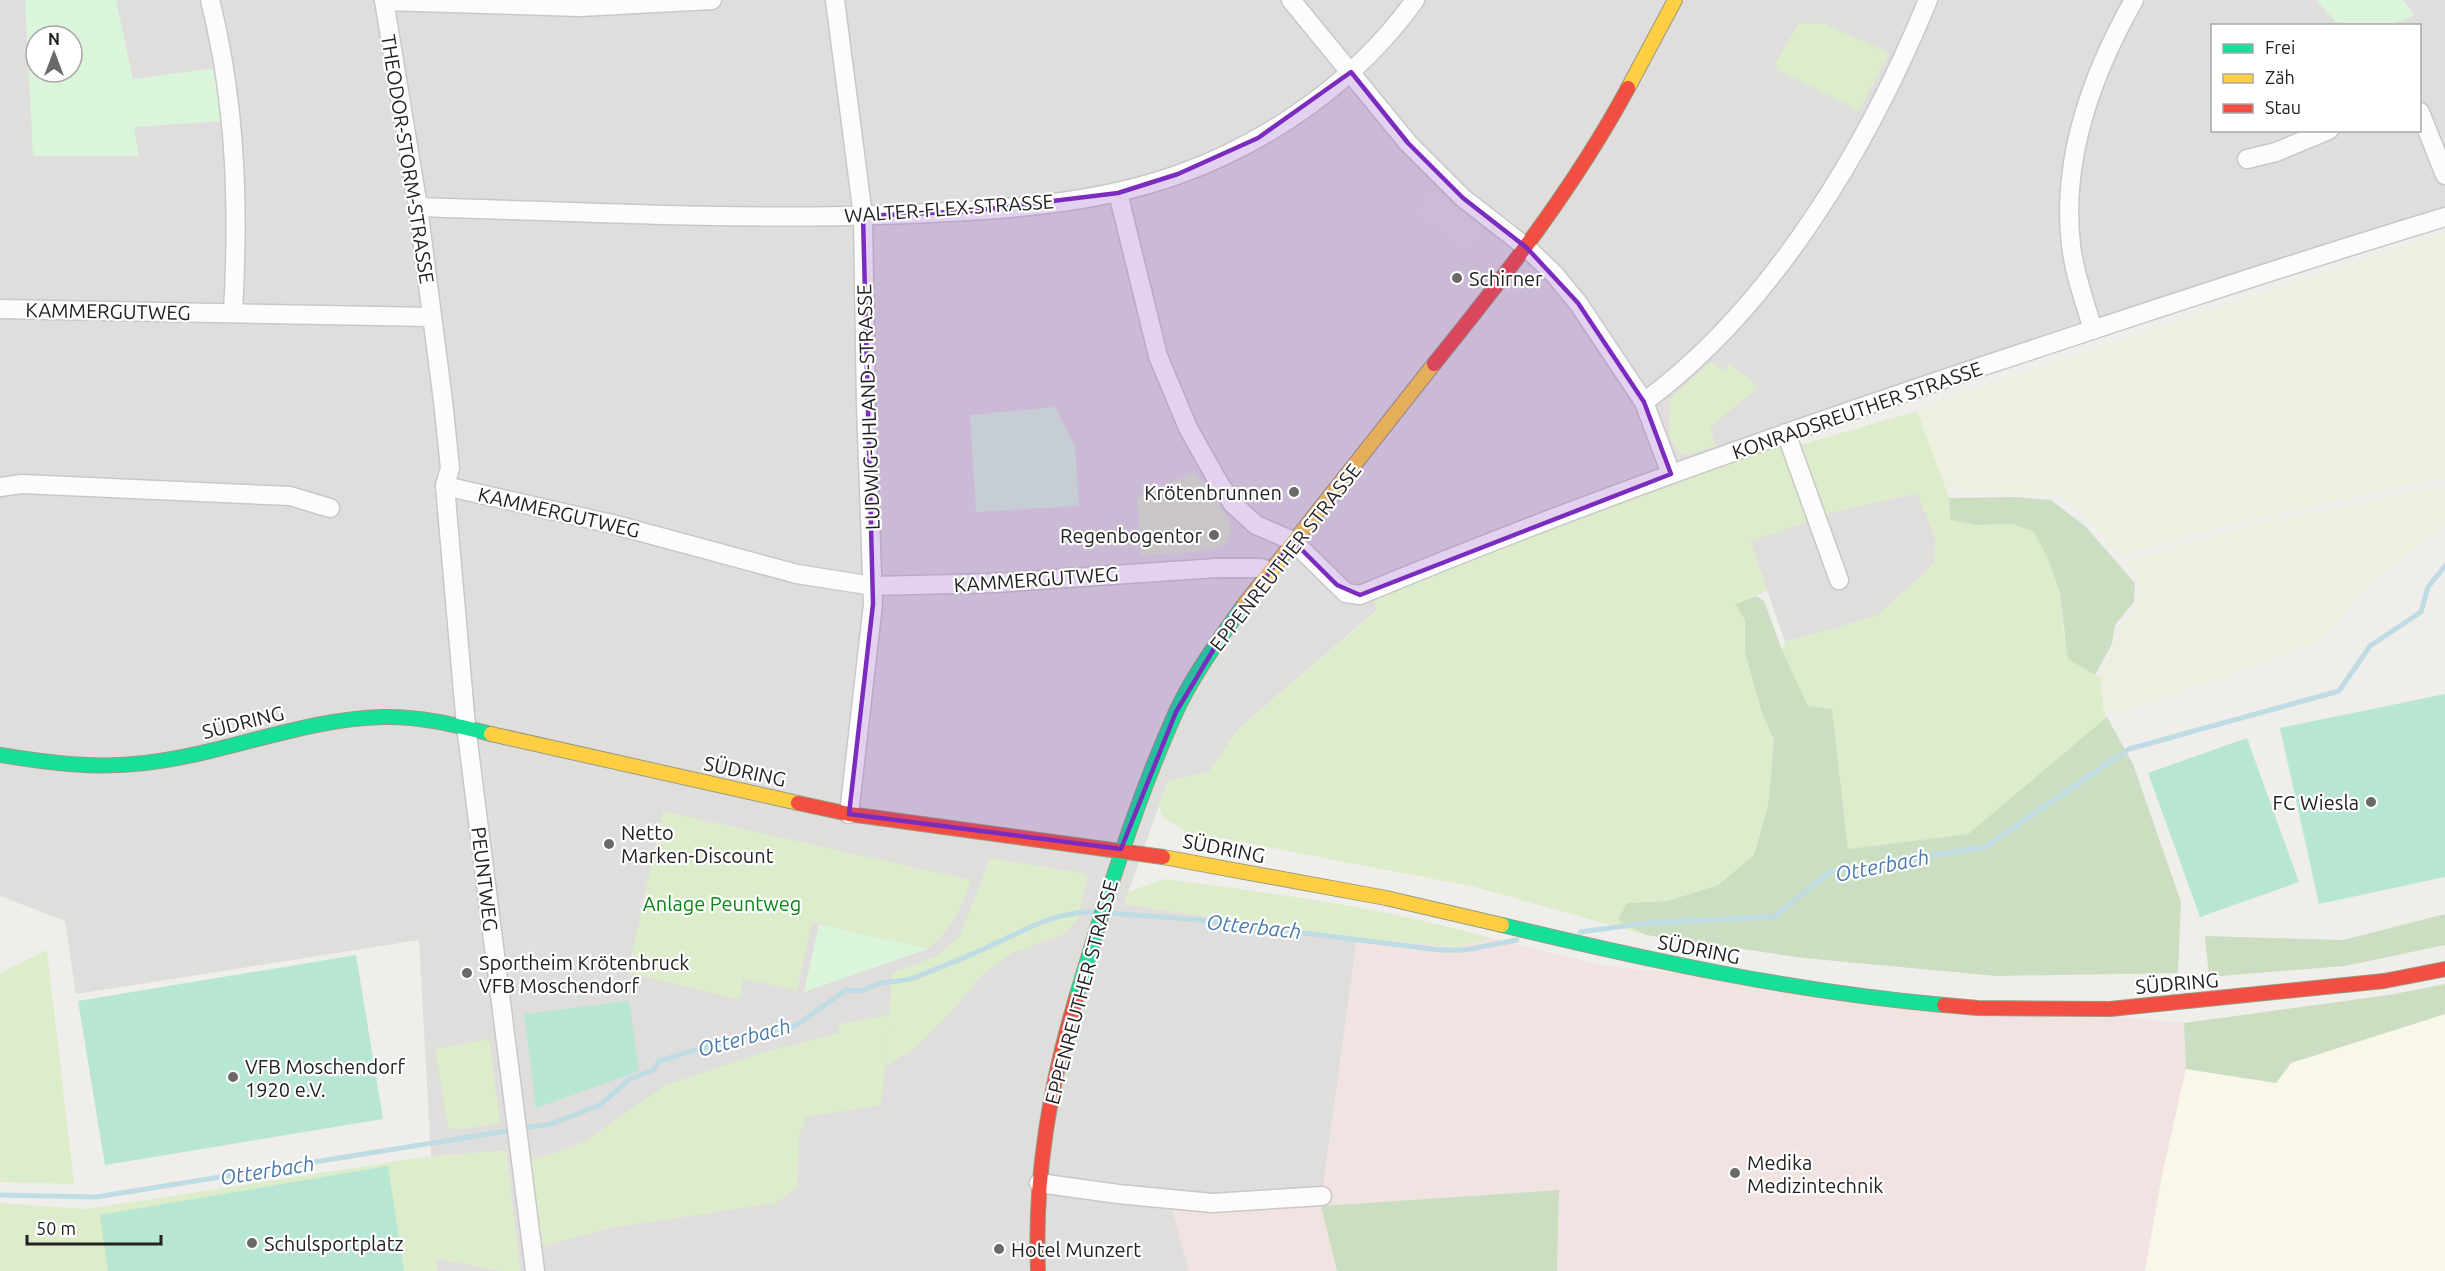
<svg xmlns="http://www.w3.org/2000/svg" width="2445" height="1271" viewBox="0 0 2445 1271" font-family="Ubuntu,sans-serif">
	<style>
		.residential { fill: #dfdedc; fill-rule: evenodd }
		.commercial { fill: #f1e3e1 }
		.education { fill: #f8f7e8 }
		.farmland { fill: #efefdf }
		.grass { fill: #ddeccb }
		.forest { fill: #cbdec1 }
		.park { fill: #daf5da; fill-rule: evenodd }
		.pitch { fill: #b7e6d2 }
		.parking { fill: #e0dfde }
		.lines { fill: none; stroke-linecap: round; stroke-linejoin: round }
		.stream { stroke: #bfdbe3; stroke-width: 5 }
		.street-casing { stroke: #c9c8c7; stroke-width: 21 }
		.fast-casing { stroke: #999a82; stroke-width: 16 }
		.slow-casing { stroke: #999a82; stroke-width: 16 }
		.jam-casing { stroke: #999a82; stroke-width: 16 }
		.street { stroke: #fdfcfc; stroke-width: 18 }
		.fast { stroke: #16e098; stroke-width: 14 }
		.slow { stroke: #ffcf43; stroke-width: 14 }
		.jam { stroke: #f24e42; stroke-width: 14 }
		.marked { fill: #7b2cbf; fill-opacity: 0.2; stroke: #7b2cbf; stroke-width: 4.5; stroke-linejoin: round }
		.poi-dot { fill: #6a6968; stroke: #fff; stroke-width: 2 }
		.labels { text-anchor: middle; dominant-baseline: central; stroke-width: 4.5; stroke-linejoin: round; paint-order: stroke }
		.street-label { font-size: 20px; fill: #222; stroke: #fff }
		.poi-label { font-size: 20px; fill: #222; stroke: #fff; text-anchor: start }
		.park-label { font-size: 20px; fill: #0c8416; stroke: #fff }
		.water-label { font-size: 21px; font-style: italic; fill: #4a7aab; stroke: #fff }
	</style>
	<rect width="100%" height="100%" fill="#f0eeeb"/>
	<g class="residential">
		<path d="M 0,0 L 2445,0 L 2445,224 L 1793,436 L 1825,514 L 1917,493 L 1935,536 L 1934,564 L 1877,616 L 1785,642 L 1750,541 L 1377,610 L 1238,729 L 1209,772 L 1168,781 L 1124,904 L 1357,939 L 1323,1188 L 1285,1204 L 1172,1209 L 1189,1271 L 520,1271 L 506,1151 L 431,1156 L 419,940 L 76,994 L 65,921 L 0,896 ZM 2212,26 L 2420,26 L 2420,130 L 2212,130 ZM 36,36 L 72,36 L 72,72 L 36,72 Z"/>
		<path d="M 436,1258 L 503,1271 L 437,1271 Z"/>
	</g>
	<path class="commercial" d="M 1492,938 L 1605,966 L 2184,1023 L 2186,1069 L 2162,1176 L 2145,1271 L 1557,1271 L 1559,1190 L 1321,1206 L 1337,1271 L 1189,1271 L 1172,1209 L 1285,1204 L 1321,1206 L 1357,939 L 1459,947 Z"/>
	<path class="education" d="M 2445,1014 L 2445,1271 L 2145,1271 L 2162,1176 L 2186,1069 L 2276,1083 L 2291,1063 Z"/>
	<g class="farmland">
		<path d="M 2445,233 L 2445,477 L 2224,526 L 2120,556 L 2075,506 L 2058,496 L 1968,492 L 1944,485 L 1917,411 L 1927,405 Z"/>
		<path d="M 2445,486 L 2445,523 L 2379,577 L 2315,644 L 2122,712 L 2103,708 L 2101,677 L 2121,628 L 2140,602 L 2139,580 L 2125,563 L 2237,529 Z"/>
	</g>
	<g class="grass">
		<path d="M 1799,23 L 1825,24 L 1889,53 L 1859,111 L 1777,70 L 1776,62 Z"/>
		<path d="M 1711,362 L 1723,371 L 1730,364 L 1759,387 L 1710,427 L 1716,446 L 1689,454 L 1679,453 L 1669,434 L 1670,399 Z"/>
		<path d="M 1917,411 L 1949,498 L 1950,520 L 1977,525 L 2012,524 L 2034,532 L 2048,559 L 2060,593 L 2064,634 L 2095,675 L 2101,677 L 2103,708 L 2107,717 L 1968,834 L 1848,849 L 1832,709 L 1808,707 L 1782,650 L 1785,642 L 1877,616 L 1934,564 L 1935,536 L 1917,493 L 1825,514 L 1797,446 Z"/>
		<path d="M 1780,443 L 1811,521 L 1750,541 L 1767,591 L 1735,604 L 1745,620 L 1745,654 L 1762,713 L 1774,740 L 1768,806 L 1754,855 L 1718,885 L 1668,901 L 1627,903 L 1618,920 L 1646,935 L 1475,887 L 1185,831 L 1162,817 L 1159,804 L 1168,781 L 1209,772 L 1238,729 L 1377,611 L 1372,594 Z"/>
		<path d="M 1195,472 L 1229,519 L 1231,532 L 1225,545 L 1199,552 L 1141,555 L 1137,498 Z"/>
		<path d="M 663,811 L 971,880 C 961,909 952,929 928,949 L 812,922 L 797,991 L 743,978 L 739,999 L 628,973 Z"/>
		<path d="M 990,858 L 1083,873 L 1087,877 L 1078,919 L 1065,934 L 1012,953 L 982,975 L 950,1013 L 913,1050 L 886,1066 L 892,973 L 937,956 L 960,936 Z"/>
		<path d="M 1164,879 C 1274,893 1384,908 1492,938 L 1459,947 L 1357,939 L 1124,904 L 1128,892 Z"/>
		<path d="M 47,950 L 74,1184 L 0,1182 L 0,973 Z"/>
		<path d="M 890,1015 L 881,1105 L 806,1117 L 799,1136 L 797,1188 L 776,1203 L 610,1228 L 541,1247 L 531,1160 L 561,1151 L 587,1140 L 664,1086 L 761,1053 L 839,1033 L 838,1024 Z"/>
		<path d="M 489,1039 L 500,1123 L 459,1130 L 448,1128 L 435,1049 Z"/>
		<path d="M 506,1151 L 520,1271 L 503,1271 L 436,1258 L 437,1271 L 0,1271 L 0,1203 L 87,1209 L 431,1156 Z"/>
	</g>
	<g class="forest">
		<path d="M 2016,497 L 2051,500 L 2086,527 L 2135,583 L 2134,602 L 2115,625 L 2112,644 L 2095,675 L 2068,659 L 2060,593 L 2048,559 L 2034,532 L 2012,524 L 1977,525 L 1950,520 L 1949,498 Z"/>
		<path d="M 1756,596 L 1764,601 L 1782,650 L 1808,706 L 1832,709 L 1848,849 L 1968,834 L 2107,717 L 2133,764 L 2181,902 L 2178,973 L 1996,976 L 1804,958 L 1646,935 L 1618,920 L 1627,903 L 1668,901 L 1718,885 L 1754,855 L 1768,806 L 1774,740 L 1762,713 L 1745,653 L 1745,620 L 1735,604 Z"/>
		<path d="M 2445,914 L 2445,945 L 2345,966 L 2209,977 L 2205,936 L 2343,940 Z"/>
		<path d="M 2445,984 L 2445,1014 L 2291,1063 L 2276,1083 L 2186,1069 L 2184,1023 L 2389,995 Z"/>
		<path d="M 1559,1190 L 1557,1271 L 1337,1271 L 1321,1206 Z"/>
	</g>
	<g class="park">
		<path d="M 25,0 L 116,0 L 133,79 L 216,68 L 223,121 L 134,127 L 139,156 L 33,156 ZM 36,36 L 72,36 L 72,72 L 36,72 Z"/>
		<path d="M 2316,0 L 2403,0 L 2415,15 L 2397,22 L 2400,25 L 2353,25 L 2336,22 Z"/>
		<path d="M 1055,407 L 1075,447 L 1079,506 L 976,512 L 970,415 Z"/>
		<path d="M 819,924 L 928,949 L 804,992 Z"/>
	</g>
	<g class="pitch">
		<path d="M 2445,694 L 2445,877 L 2319,904 L 2280,728 Z"/>
		<path d="M 2247,738 L 2299,882 L 2200,917 L 2148,773 Z"/>
		<path d="M 356,955 L 383,1119 L 105,1165 L 78,1001 Z"/>
		<path d="M 629,1001 L 639,1071 L 536,1108 L 524,1014 Z"/>
		<path d="M 388,1166 L 404,1271 L 108,1271 L 100,1215 Z"/>
	</g>
	<g class="parking">
		<path d="M 1433,191 L 1481,229 L 1465,249 L 1417,211 Z"/>
		<path d="M 434,548 L 436,577 L 410,579 L 409,551 Z"/>
		<path d="M 478,751 L 586,778 L 558,899 L 493,884 Z"/>
		<path d="M 570,903 L 624,916 L 619,939 L 624,940 L 617,981 L 594,974 L 573,976 L 565,920 L 571,919 Z"/>
		<path d="M 555,905 L 563,970 L 519,975 L 511,910 Z"/>
	</g>
	<g class="lines">
		<g class="stream">
			<path d="M 1110,913 L 1199,920 L 1440,950 L 1465,950 L 1517,940"/>
			<path d="M 1580,932 L 1648,923 L 1774,917 L 1830,872 L 1985,847 L 2129,749 L 2339,691 L 2370,646 L 2421,612 L 2428,587 L 2445,566"/>
			<path d="M 0,1195 L 96,1197 L 551,1124 L 600,1105 L 630,1079 L 653,1070 L 659,1061 L 738,1037 L 795,1026 L 846,990 L 864,991 C 878,979 899,984 916,977 C 938,968 960,960 981,950 C 1016,935 1055,910 1094,912"/>
		</g>
		<defs>
			<g id="street">
				<path d="M 210,0 C 236,103 239,207 233,312"/>
				<path d="M 384,0 L 418,207 L 443,401 L 450,468 L 445,486 L 466,726 L 535,1271"/>
				<path d="M 835,0 L 863,216 L 866,405 L 873,604 L 849,814"/>
				<path d="M 1291,0 L 1408,143 L 1463,198 L 1527,248 L 1554,274 L 1578,303 L 1644,402 L 1671,474"/>
				<path d="M 384,1 L 580,7 L 712,0"/>
				<path d="M 2420,112 L 2445,175"/>
				<path d="M 2247,159 L 2276,152 L 2329,130"/>
				<path d="M 1118,193 L 1158,356 L 1188,428 L 1216,478 L 1232,503 L 1256,525 L 1293,541 L 1346,593 L 1360,595 C 1566,509 1777,435 1989,364 C 2141,314 2292,263 2445,217"/>
				<path d="M 418,207 C 582,212 745,221 909,214 C 999,210 1092,205 1177,175 C 1270,142 1358,80 1415,0"/>
				<path d="M 0,309 L 432,317"/>
				<path d="M 2093,330 C 2085,302 2074,273 2071,245 C 2061,159 2092,74 2134,0"/>
				<path d="M 1644,402 C 1773,307 1868,146 1928,0"/>
				<path d="M 1786,433 L 1839,580"/>
				<path d="M 445,486 L 612,524 L 797,574 L 873,586 L 995,583 L 1217,568 L 1261,568 L 1269,571"/>
				<path d="M 0,487 L 22,484 L 290,496 L 330,508"/>
				<path d="M 1039,1183 L 1118,1194 L 1212,1203 L 1322,1196"/>
			</g>
			<g id="fast">
				<path d="M 0,755 C 48,763 96,769 145,763 C 225,754 302,719 383,717 C 421,716 455,725 491,734"/>
				<path d="M 1502,925 C 1647,960 1795,992 1944,1005"/>
				<path d="M 1076,998 C 1105,902 1134,806 1175,714 C 1192,676 1219,640 1243,606"/>
			</g>
			<g id="slow">
				<path d="M 1628,88 L 1675,0"/>
				<path d="M 1243,606 L 1434,364"/>
				<path d="M 491,734 L 798,803"/>
				<path d="M 1163,857 L 1386,898 L 1502,925"/>
			</g>
			<g id="jam">
				<path d="M 1434,364 C 1505,276 1574,188 1628,88"/>
				<path d="M 798,803 L 849,814 L 1163,857"/>
				<path d="M 1944,1005 L 1978,1008 L 2110,1009 L 2384,981 L 2445,969"/>
				<path d="M 1038,1271 C 1034,1177 1049,1088 1076,998"/>
			</g>
		</defs>
		<use href="#street" class="street-casing"/>
		<use href="#fast" class="fast-casing"/>
		<use href="#slow" class="slow-casing"/>
		<use href="#jam" class="jam-casing"/>
		<use href="#street" class="street"/>
		<use href="#fast" class="fast"/>
		<use href="#slow" class="slow"/>
		<use href="#jam" class="jam"/>
	</g>
	<path class="marked" d="M 1351,72 L 1408,143 L 1463,198 L 1527,248 L 1578,303 L 1644,402 L 1671,474 L 1360,595 L 1337,585 L 1293,541 L 1221,637 L 1176,712 L 1121,849 L 849,814 L 873,604 L 863,216 L 972,211 L 1118,193 L 1178,174 L 1258,138 Z"/>
	<g class="poi-dot">
		<circle cx="1457" cy="278" r="6"/>
		<circle cx="1294" cy="492" r="6"/>
		<circle cx="1214" cy="535" r="6"/>
		<circle cx="2371" cy="802" r="6"/>
		<circle cx="609" cy="844" r="6"/>
		<circle cx="467" cy="973" r="6"/>
		<circle cx="233" cy="1077" r="6"/>
		<circle cx="1735" cy="1173" r="6"/>
		<circle cx="252" cy="1243" r="6"/>
		<circle cx="999" cy="1249" r="6"/>
	</g>
	<g class="labels">
		<g class="street-label">
			<text transform="translate(408 159) rotate(81)">THEODOR-STORM-STRASSE</text>
			<text transform="translate(949 208) rotate(-4)">WALTER-FLEX-STRASSE</text>
			<text transform="translate(108 311) rotate(1)">KAMMERGUTWEG</text>
			<text transform="translate(868 407) rotate(-92)">LUDWIG-UHLAND-STRASSE</text>
			<text transform="translate(1857 410) rotate(-19)">KONRADSREUTHER STRASSE</text>
			<text transform="translate(559 512) rotate(13)">KAMMERGUTWEG</text>
			<text transform="translate(1285 557) rotate(-52)">EPPENREUTHER STRASSE</text>
			<text transform="translate(1036 579) rotate(-4)">KAMMERGUTWEG</text>
			<text transform="translate(243 722) rotate(-14)">SÜDRING</text>
			<text transform="translate(745 771) rotate(12)">SÜDRING</text>
			<text transform="translate(1224 848) rotate(11)">SÜDRING</text>
			<text transform="translate(485 879) rotate(83)">PEUNTWEG</text>
			<text transform="translate(1699 949) rotate(11)">SÜDRING</text>
			<text transform="translate(2177 983) rotate(-5)">SÜDRING</text>
			<text transform="translate(1081 992) rotate(-75)">EPPENREUTHER STRASSE</text>
		</g>
		<g class="poi-label">
			<text x="1469" y="278">Schirner</text>
			<text x="1282" y="492" text-anchor="end">Krötenbrunnen</text>
			<text x="1202" y="535" text-anchor="end">Regenbogentor</text>
			<text x="2359" y="802" text-anchor="end">FC Wiesla</text>
			<text x="621" y="832">Netto<tspan x="621" dy="23">Marken-Discount</tspan></text>
			<text x="479" y="962">Sportheim Krötenbruck<tspan x="479" dy="23">VFB Moschendorf</tspan></text>
			<text x="245" y="1066">VFB Moschendorf<tspan x="245" dy="23">1920 e.V.</tspan></text>
			<text x="1747" y="1162">Medika<tspan x="1747" dy="23">Medizintechnik</tspan></text>
			<text x="264" y="1243">Schulsportplatz</text>
			<text x="1011" y="1249">Hotel Munzert</text>
		</g>
		<g class="park-label">
			<text x="722" y="903">Anlage Peuntweg</text>
		</g>
		<g class="water-label">
			<text transform="translate(1882 865) rotate(-11)">Otterbach</text>
			<text transform="translate(1254 926) rotate(6)">Otterbach</text>
			<text transform="translate(744 1037) rotate(-15)">Otterbach</text>
			<text transform="translate(267 1170) rotate(-9)">Otterbach</text>
		</g>
	</g>
	<rect x="2211" y="24" width="210" height="108" fill="#ffffff" stroke="#a7a7a7" stroke-width="1.5"/>
	<rect x="2223" y="44" width="30" height="9" fill="#16e098" stroke="#a7a7a7" stroke-width="1.5"/>
	<text x="2265" y="54" font-size="18" fill="#222222">Frei</text>
	<rect x="2223" y="74" width="30" height="9" fill="#ffcf43" stroke="#a7a7a7" stroke-width="1.5"/>
	<text x="2265" y="84" font-size="18" fill="#222222">Zäh</text>
	<rect x="2223" y="104" width="30" height="9" fill="#f24e42" stroke="#a7a7a7" stroke-width="1.5"/>
	<text x="2265" y="114" font-size="18" fill="#222222">Stau</text>
	<g transform="translate(54 54)"><circle r="28" fill="#ffffff" stroke="#a7a7a7" stroke-width="1.5"/>
	<path d="M0-4.5L10 22L0 15L-10 22Z" fill="#6a6968"/>
	<text y="-9" font-size="16" font-weight="bold" text-anchor="middle" fill="#222222">N</text>
	</g>
	<path d="M27 1235v9h134v-9" fill="none" stroke="#222222" stroke-width="3"/>
	<text x="36" y="1235" font-size="18" fill="#222222" stroke="#ffffff" stroke-width="4.5" paint-order="stroke">50 m</text>
</svg>
